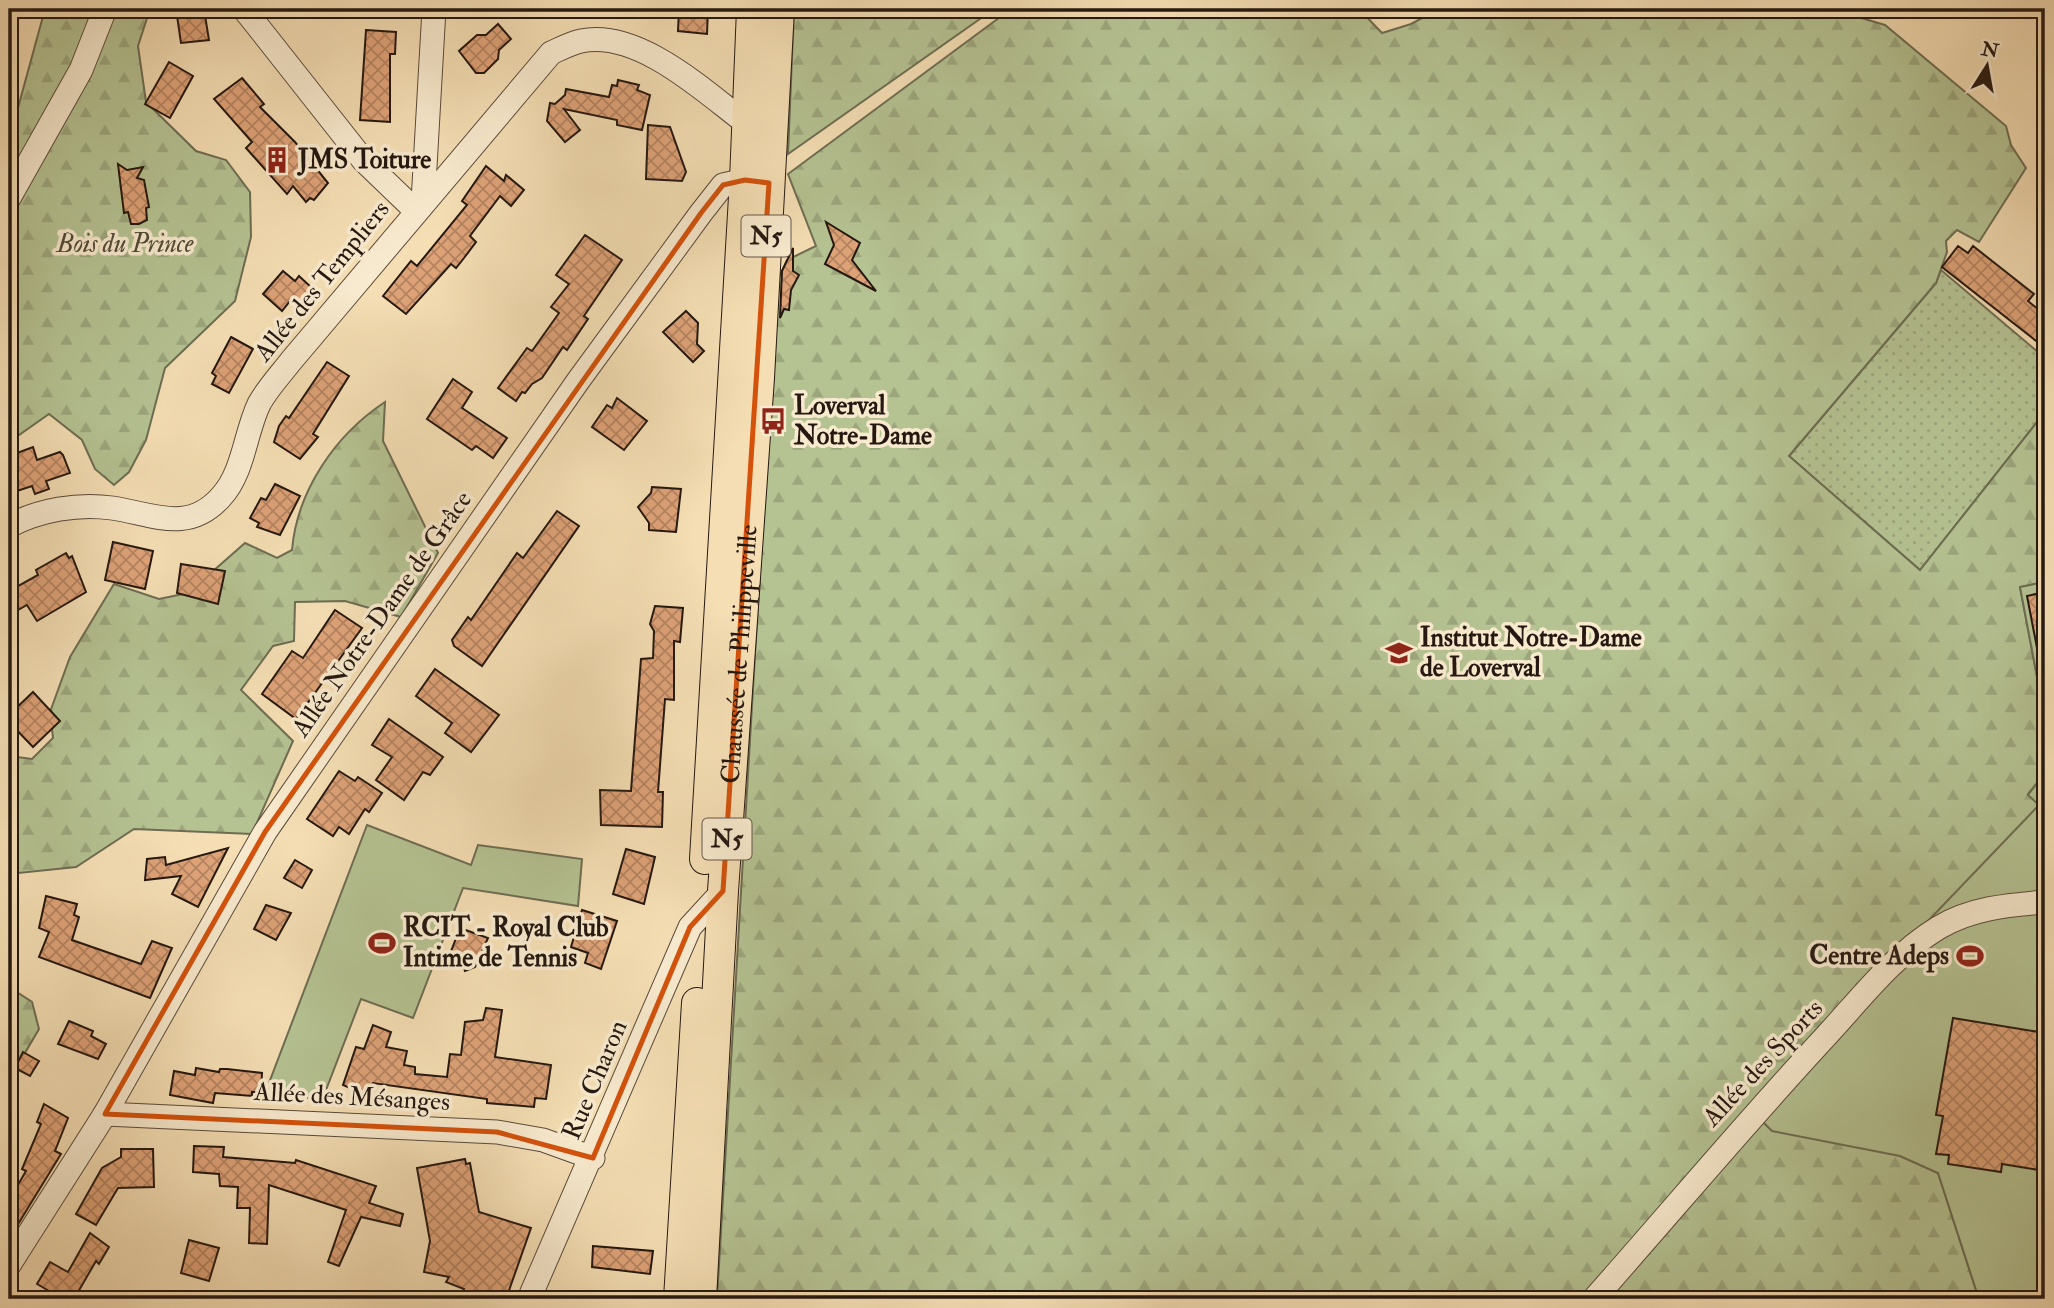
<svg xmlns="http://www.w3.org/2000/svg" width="2054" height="1308" viewBox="0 0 2054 1308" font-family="'IM FELL Double Pica',serif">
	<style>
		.grass { fill: url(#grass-dots); stroke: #6d6d52; stroke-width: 2 }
		.forest { fill: url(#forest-firs); stroke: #6d6d52; stroke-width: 2 }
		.garden { fill: #b5c292; stroke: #6d6d52; stroke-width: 2 }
		.building { fill: url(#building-cross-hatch); stroke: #251811; stroke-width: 2 }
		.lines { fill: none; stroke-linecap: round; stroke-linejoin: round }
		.minor-casing { stroke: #594a3a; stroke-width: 25 }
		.major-casing { stroke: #251811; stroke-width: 32 }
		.minor { stroke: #f8eace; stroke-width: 23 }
		.major { stroke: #f5deb4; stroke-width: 30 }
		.marked { fill: none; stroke: #d4520c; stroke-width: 5; stroke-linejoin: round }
		.labels { text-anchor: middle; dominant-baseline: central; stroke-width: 7; stroke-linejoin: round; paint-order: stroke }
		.shield { fill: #f8eace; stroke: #64574a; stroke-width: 2 }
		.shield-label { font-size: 24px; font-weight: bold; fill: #251811 }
		.poi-label { font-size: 26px; font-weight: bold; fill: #251811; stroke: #f8eace; text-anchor: start }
		.park-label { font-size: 26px; font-style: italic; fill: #504b38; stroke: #f8eace }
		.street-label { font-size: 26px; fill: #251811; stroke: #f8eace }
	</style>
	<defs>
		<pattern id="grass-dots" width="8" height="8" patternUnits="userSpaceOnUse" patternTransform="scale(1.75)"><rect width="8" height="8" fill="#b5c292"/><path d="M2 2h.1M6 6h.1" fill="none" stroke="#9ca67d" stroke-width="1.8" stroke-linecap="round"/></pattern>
		<pattern id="forest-firs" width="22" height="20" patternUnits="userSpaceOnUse" patternTransform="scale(1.75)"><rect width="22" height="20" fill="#b5c292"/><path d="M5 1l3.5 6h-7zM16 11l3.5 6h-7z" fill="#9ca67d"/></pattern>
		<pattern id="building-cross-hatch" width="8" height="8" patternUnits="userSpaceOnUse" patternTransform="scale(1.75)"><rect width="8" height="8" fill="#dea277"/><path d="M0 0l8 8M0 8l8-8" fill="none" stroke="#b48360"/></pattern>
	</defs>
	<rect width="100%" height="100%" fill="#f5deb4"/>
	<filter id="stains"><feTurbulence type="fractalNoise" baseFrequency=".00286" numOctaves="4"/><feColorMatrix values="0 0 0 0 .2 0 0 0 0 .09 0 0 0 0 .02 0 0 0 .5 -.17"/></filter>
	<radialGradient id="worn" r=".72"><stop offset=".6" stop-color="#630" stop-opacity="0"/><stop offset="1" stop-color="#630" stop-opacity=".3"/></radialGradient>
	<path class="grass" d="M 1941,270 L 2045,358 L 2045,412 L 1920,570 L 1789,456 L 1936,283 Z"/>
	<g class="forest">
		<path d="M 45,9 L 150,9 L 138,46 L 146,102 L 196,151 L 226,160 L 250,192 L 251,237 L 235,301 L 165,368 L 146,440 L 129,472 L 114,485 L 95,469 L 82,440 L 49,414 L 9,442 L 9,126 L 16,115 Z"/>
		<path d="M 794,9 L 994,9 L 788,154 Z"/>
		<path d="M 1011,9 L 1359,9 L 1382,33 L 1411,24 L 1439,9 L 1831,9 L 1885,25 L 2006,126 L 2011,145 L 2026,168 L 1979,242 L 1957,230 L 1946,241 L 1947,252 L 1936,283 L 1789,456 L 1920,570 L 2045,412 L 2045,582 L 2020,587 L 2045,719 L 2045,773 L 2028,794 L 2040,804 L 1900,1156 L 1938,1173 L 1976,1290 L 2002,1299 L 717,1299 L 777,282 L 787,260 L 816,246 L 788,174 Z"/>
		<path d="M 385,402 L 383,441 L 438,553 L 401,617 L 345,601 L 295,602 L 294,641 L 273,646 L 241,690 L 293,741 L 252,834 L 134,829 L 76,867 L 9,874 L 9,756 L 32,759 L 53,738 L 50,712 L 70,657 L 114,584 L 159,599 L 188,593 L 245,543 L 277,558 L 292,550 C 297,491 335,435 385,402 Z"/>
		<path d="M 9,987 L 32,1002 L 39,1029 L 19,1063 L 9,1070 Z"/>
	</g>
	<g class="garden">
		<path d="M 2045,582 L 2045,719 L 2020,587 Z"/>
		<path d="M 2045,773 L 2045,1299 C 2021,1299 1997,1303 1976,1290 L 1938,1173 L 1900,1156 L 1772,1131 L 1749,1108 L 2039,805 L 2028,795 Z"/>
		<path d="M 367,825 L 471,865 L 478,845 L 582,859 L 578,906 L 463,888 L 413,1018 L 361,999 L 321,1103 L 269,1083 Z"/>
	</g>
	<g class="building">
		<path d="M 176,9 L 204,9 L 209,40 L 181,43 Z"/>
		<path d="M 679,9 L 708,9 L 707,34 L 678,31 Z"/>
		<path d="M 498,24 L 511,39 L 499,50 L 498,59 L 484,73 L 476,73 L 459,51 L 477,35 L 486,35 Z"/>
		<path d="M 366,30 L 396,32 L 395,54 L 390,54 L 390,122 L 360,120 Z"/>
		<path d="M 169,62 L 193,76 L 170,118 L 145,104 Z"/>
		<path d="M 242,78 L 264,104 L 260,107 L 295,142 L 328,183 L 314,200 L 310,198 L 306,202 L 293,186 L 287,194 L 246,148 L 252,142 L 214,99 Z"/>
		<path d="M 618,80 L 639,85 L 637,90 L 650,95 L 642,130 L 617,125 L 617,120 L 564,109 L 580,130 L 565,142 L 547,121 L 550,103 L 555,104 L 565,95 L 566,89 L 609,97 L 612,85 L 617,86 Z"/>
		<path d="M 648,125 L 670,127 L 686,172 L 682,181 L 646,179 Z"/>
		<path d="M 118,164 L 127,170 L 143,167 L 137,178 L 144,180 L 149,207 L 146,208 L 147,220 L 139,224 L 131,224 L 128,212 L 124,213 Z"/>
		<path d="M 486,166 L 504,181 L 506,175 L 524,190 L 511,206 L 500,196 L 470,236 L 476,242 L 464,258 L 456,268 L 451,264 L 406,314 L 383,296 L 411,261 L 417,266 L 467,205 L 462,201 Z"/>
		<path d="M 826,222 L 860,243 L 852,260 L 876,291 L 825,264 L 834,245 Z"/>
		<path d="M 585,235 L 622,260 L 584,316 L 588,319 L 567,350 L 563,347 L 542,378 L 532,384 L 525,393 L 522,392 L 516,401 L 498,388 L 527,348 L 532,351 L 559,313 L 551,307 L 569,284 L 556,275 Z"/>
		<path d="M 1958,246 L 1968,253 L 1973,246 L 2034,294 L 2028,301 L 2045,315 L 2045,348 L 1942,267 Z"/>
		<path d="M 793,248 L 793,271 L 799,275 L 791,290 L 789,310 L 784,309 L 780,318 L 782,271 Z"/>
		<path d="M 283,271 L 295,281 L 299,276 L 312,288 L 300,302 L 294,296 L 282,311 L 263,294 Z"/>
		<path d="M 686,311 L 698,323 L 697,344 L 704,351 L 693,362 L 663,332 Z"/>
		<path d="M 231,337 L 253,349 L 229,393 L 212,384 L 216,376 L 212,373 Z"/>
		<path d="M 327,362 L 349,376 L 313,434 L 318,437 L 300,459 L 274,442 L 279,426 L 286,416 L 289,418 Z"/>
		<path d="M 453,379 L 472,392 L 462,408 L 507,438 L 493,458 L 476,446 L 472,450 L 427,419 Z"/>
		<path d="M 617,398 L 647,421 L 624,450 L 592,427 L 607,405 L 612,408 Z"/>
		<path d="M 33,447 L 37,460 L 60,452 L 63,455 L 70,473 L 46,481 L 49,489 L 35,494 L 32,486 L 14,492 L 9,477 L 9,456 Z"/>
		<path d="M 275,484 L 300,496 L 280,535 L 257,527 L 259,523 L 250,518 L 261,498 L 266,500 Z"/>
		<path d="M 652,487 L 681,489 L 676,532 L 649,530 L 649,523 L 638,507 L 651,493 Z"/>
		<path d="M 557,511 L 579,526 L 482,666 L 454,646 L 452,640 L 468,617 L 471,620 L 517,553 L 523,558 Z"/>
		<path d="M 113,542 L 153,551 L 145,589 L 105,580 Z"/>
		<path d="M 66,553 L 69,558 L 72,556 L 86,592 L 37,621 L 27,605 L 9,615 L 9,591 L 38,575 L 36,570 Z"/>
		<path d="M 181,564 L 225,571 L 218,604 L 177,593 Z"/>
		<path d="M 2045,592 L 2045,647 L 2037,648 L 2027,596 Z"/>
		<path d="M 655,606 L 683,608 L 680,642 L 674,641 L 674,700 L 665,699 L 658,792 L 663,792 L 662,827 L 601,825 L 600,790 L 631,791 L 641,659 L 653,658 L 654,631 L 650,624 Z"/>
		<path d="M 335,610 L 362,628 L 296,719 L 262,694 L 292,651 L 303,658 Z"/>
		<path d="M 435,669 L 499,715 L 471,752 L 445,733 L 452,723 L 416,696 Z"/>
		<path d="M 33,692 L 60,721 L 33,747 L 9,722 L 9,715 Z"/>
		<path d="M 389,719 L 443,757 L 430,775 L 423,772 L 404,800 L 376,780 L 392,757 L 372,745 Z"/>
		<path d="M 339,771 L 355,781 L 358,777 L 382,793 L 369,812 L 365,809 L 349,834 L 339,827 L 333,836 L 307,819 Z"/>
		<path d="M 228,848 L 198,907 L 172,894 L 181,876 L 145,880 L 147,859 L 165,857 L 166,865 Z"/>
		<path d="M 626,849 L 655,857 L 644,904 L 613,894 Z"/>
		<path d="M 295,860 L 312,870 L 302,888 L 284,878 Z"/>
		<path d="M 46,896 L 77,904 L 74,915 L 79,917 L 72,940 L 141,964 L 152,941 L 172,948 L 150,998 L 39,957 L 49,932 L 39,928 Z"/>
		<path d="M 266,905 L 291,913 L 276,940 L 254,929 Z"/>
		<path d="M 582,910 L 617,921 L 601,969 L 585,963 L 588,953 L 571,947 Z"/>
		<path d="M 460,928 L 488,938 L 475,967 L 465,971 L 462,963 L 450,958 L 450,954 Z"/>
		<path d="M 486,1008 L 502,1010 L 495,1057 L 551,1065 L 546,1099 L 535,1098 L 534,1107 L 487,1103 L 487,1099 L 373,1083 L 368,1096 L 343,1085 L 356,1047 L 364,1049 L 373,1025 L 391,1032 L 386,1047 L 407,1051 L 404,1065 L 415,1067 L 415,1074 L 447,1077 L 450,1054 L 461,1055 L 465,1022 L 483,1020 Z"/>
		<path d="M 1953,1018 L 2045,1033 L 2045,1171 L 2002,1164 L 2001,1172 L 1948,1164 L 1949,1155 L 1936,1154 L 1943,1116 L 1936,1115 Z"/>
		<path d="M 69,1021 L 93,1031 L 91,1036 L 106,1044 L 98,1059 L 58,1044 Z"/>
		<path d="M 23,1052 L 39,1061 L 30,1076 L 15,1068 Z"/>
		<path d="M 196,1068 L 219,1072 L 220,1069 L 227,1069 L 262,1073 L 261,1092 L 252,1092 L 252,1096 L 215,1093 L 213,1103 L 170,1095 L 174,1071 L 195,1075 Z"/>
		<path d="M 44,1104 L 68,1118 L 55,1151 L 61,1154 L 9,1239 L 9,1200 L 26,1171 L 22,1169 L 41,1124 L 37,1122 Z"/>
		<path d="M 194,1146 L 224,1147 L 223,1157 L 295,1163 L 296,1160 L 376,1186 L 369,1203 L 403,1214 L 400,1226 L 361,1217 L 339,1266 L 328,1262 L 346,1210 L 269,1185 L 267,1244 L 249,1243 L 250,1208 L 237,1208 L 238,1187 L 220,1186 L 219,1174 L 193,1172 Z"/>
		<path d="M 121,1149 L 153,1149 L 154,1187 L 118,1188 L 96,1225 L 76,1214 L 102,1168 L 121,1157 Z"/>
		<path d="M 465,1159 L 466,1164 L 470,1163 L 479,1212 L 531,1228 L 506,1299 L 459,1299 L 464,1289 L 446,1282 L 449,1277 L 424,1272 L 430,1241 L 417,1168 Z"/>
		<path d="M 90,1233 L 109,1247 L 99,1264 L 96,1261 L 74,1299 L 63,1299 L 37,1284 L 50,1262 L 68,1272 Z"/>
		<path d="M 189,1240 L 219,1248 L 209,1281 L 181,1273 Z"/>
		<path d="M 593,1246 L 653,1251 L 650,1274 L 592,1267 Z"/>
	</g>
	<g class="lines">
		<defs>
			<g id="minor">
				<path d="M 244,9 L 364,161 L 416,211"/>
				<path d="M 9,198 L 81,70 L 105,9"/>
				<path d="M 423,202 L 434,9"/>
				<path d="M 9,526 C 39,510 78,503 112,508 C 153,514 188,534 221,497 C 244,472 245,433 259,404 C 267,389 281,374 291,361 L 551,53 C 560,49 571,43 581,41 C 638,29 704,91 746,123"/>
				<path d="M 105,1114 L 497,1132 L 543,1140 L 593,1158"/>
				<path d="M 9,1265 L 105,1114 L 265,832 L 578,381 L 701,213 L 723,185 L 745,180"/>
				<path d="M 529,1299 L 690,927 L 723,891"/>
				<path d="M 1594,1299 C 1672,1211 1747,1121 1827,1035 C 1861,998 1894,955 1938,928 C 1971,908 2008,905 2045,902"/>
			</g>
			<g id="major">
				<path d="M 705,859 L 745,180 L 752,9"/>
				<path d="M 679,1299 L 697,1003"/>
				<path id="s1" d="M 701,1299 L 723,891 L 759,378 L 779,9"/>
			</g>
		</defs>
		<use href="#minor" class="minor-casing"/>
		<use href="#major" class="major-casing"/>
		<use href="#minor" class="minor"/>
		<use href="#major" class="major"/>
	</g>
	<path class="marked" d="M 745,180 L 769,183 L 723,891 L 690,927 L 593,1158 L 497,1132 L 105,1114 L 265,832 L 701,213 L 723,185 Z"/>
	<defs>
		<symbol id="building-bare" viewBox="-9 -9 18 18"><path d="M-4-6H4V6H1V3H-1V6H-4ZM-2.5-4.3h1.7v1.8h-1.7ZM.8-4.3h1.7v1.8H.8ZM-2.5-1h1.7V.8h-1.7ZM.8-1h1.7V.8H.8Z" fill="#8f2418" stroke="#f8eace" stroke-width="2.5" paint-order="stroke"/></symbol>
		<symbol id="bus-bare" viewBox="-9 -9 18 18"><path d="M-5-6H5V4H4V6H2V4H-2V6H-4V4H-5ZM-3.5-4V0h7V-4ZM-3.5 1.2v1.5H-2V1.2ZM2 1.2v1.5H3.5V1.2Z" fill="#8f2418" stroke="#f8eace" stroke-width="2.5" paint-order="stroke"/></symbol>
		<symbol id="school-bare" viewBox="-9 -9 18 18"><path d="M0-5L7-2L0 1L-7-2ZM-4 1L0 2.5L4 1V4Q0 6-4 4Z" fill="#8f2418" stroke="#f8eace" stroke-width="2.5" paint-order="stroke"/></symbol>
		<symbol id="stadium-bare" viewBox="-9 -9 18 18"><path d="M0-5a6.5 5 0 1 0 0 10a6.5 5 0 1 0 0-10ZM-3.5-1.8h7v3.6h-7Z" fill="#8f2418" stroke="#f8eace" stroke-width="2.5" paint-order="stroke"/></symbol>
	</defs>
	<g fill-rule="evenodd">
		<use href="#building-bare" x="258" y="141" width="38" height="38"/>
		<use href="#bus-bare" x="754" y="402" width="38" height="38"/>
		<use href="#school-bare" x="1380" y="634" width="38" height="38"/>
		<use href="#stadium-bare" x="363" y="924" width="38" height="38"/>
		<use href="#stadium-bare" x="1951" y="937" width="38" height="38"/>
	</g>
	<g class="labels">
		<g class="shield">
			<rect x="741.5" y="215.5" width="49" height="41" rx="5"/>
			<rect x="702.5" y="818.5" width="49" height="41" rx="5"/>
		</g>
		<g class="shield-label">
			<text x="766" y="236">N5</text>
			<text x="727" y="839">N5</text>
		</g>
		<g class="poi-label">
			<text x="298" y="160">JMS Toiture</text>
			<text x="794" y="406">Loverval<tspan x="794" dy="30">Notre-Dame</tspan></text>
			<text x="1420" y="638">Institut Notre-Dame<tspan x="1420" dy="30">de Loverval</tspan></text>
			<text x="403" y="928">RCIT - Royal Club<tspan x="403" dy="30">Intime de Tennis</tspan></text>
			<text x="1949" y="956" text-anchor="end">Centre Adeps</text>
		</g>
		<g class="park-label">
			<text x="125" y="244">Bois du Prince</text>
		</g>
		<g class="street-label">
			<text transform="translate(322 281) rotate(-51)">Allée des Templiers</text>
			<text transform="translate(382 614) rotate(-55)">Allée Notre-Dame de Grâce</text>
			<text stroke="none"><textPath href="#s1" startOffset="646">Chaussée de Philippeville</textPath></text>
			<text transform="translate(1763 1063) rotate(-47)">Allée des Sports</text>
			<text transform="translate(595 1080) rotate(-67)">Rue Charon</text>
			<text transform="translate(352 1097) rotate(3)">Allée des Mésanges</text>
		</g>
	</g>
	<rect width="2054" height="1308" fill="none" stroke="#f5deb4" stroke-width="35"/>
	<rect x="10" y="10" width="2033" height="1287" fill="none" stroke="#251811" stroke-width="3.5"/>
	<rect x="18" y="18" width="2019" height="1273" fill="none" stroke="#251811" stroke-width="2"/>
	<g transform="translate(1987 66) rotate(11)" stroke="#f8eace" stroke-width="5" paint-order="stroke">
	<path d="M0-5L12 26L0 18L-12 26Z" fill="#251811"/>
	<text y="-10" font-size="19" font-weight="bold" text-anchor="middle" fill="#251811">N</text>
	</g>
	<rect width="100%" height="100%" filter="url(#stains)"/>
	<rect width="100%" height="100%" fill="url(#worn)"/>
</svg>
